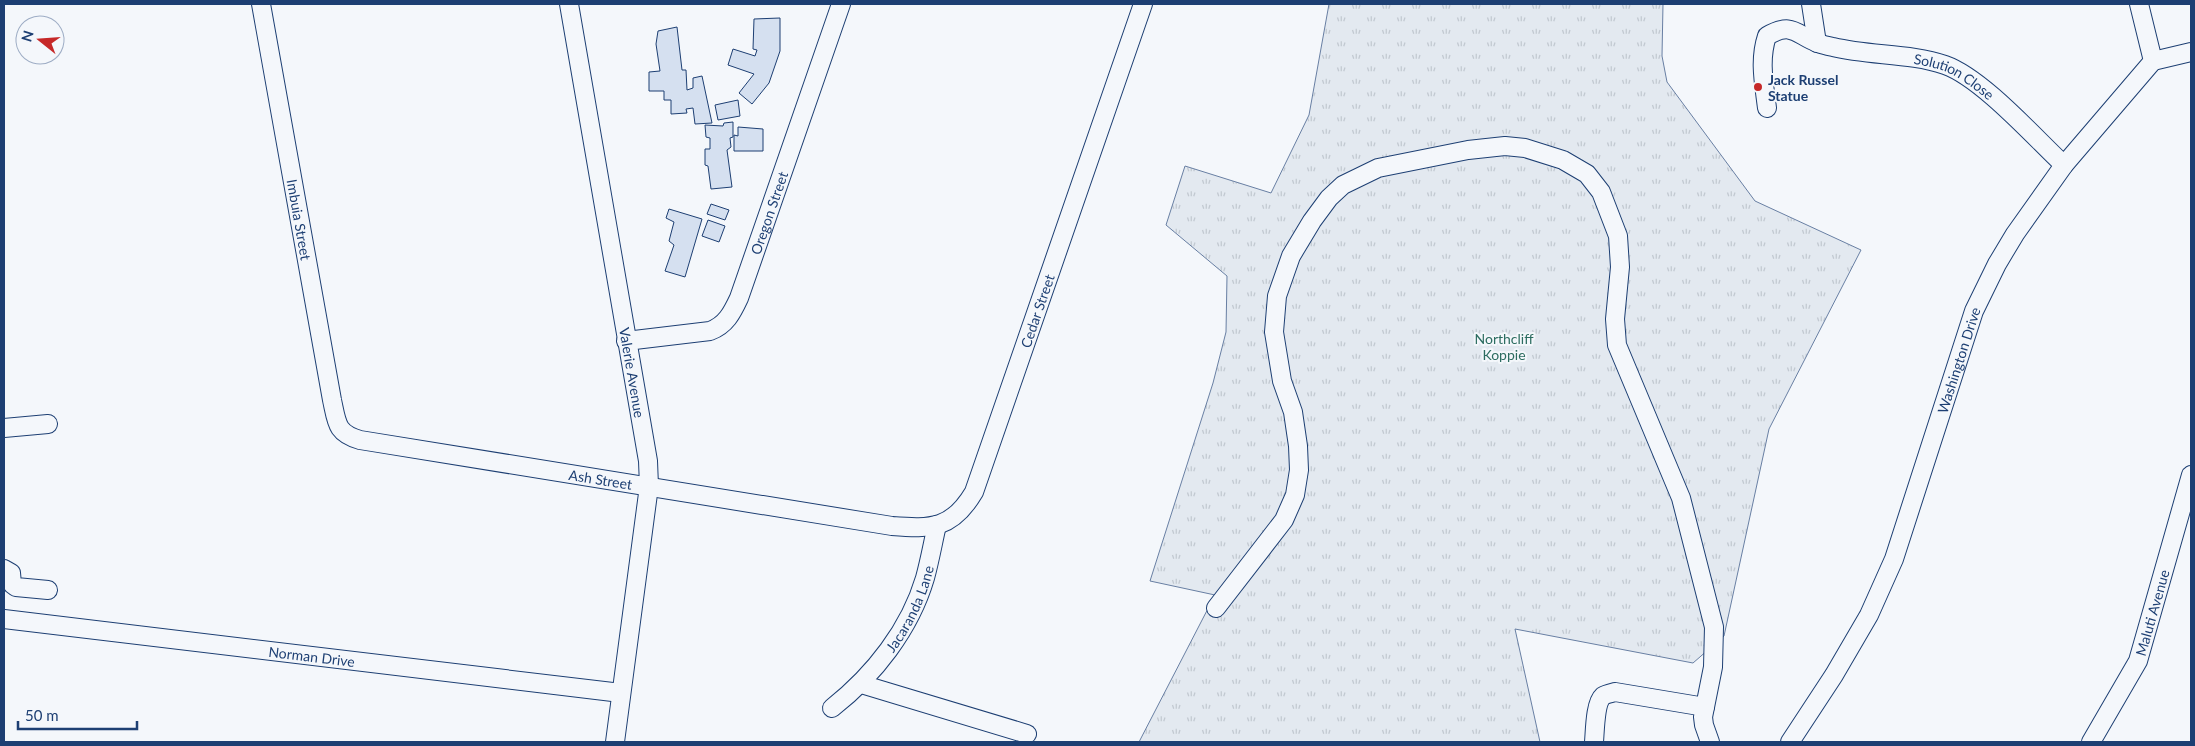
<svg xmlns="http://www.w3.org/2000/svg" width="2195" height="746" viewBox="0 0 2195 746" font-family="Lato,sans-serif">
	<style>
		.park { fill: url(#park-tufts); stroke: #687fa3 }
		.building { fill: #d5e0f0; stroke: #1d3f73 }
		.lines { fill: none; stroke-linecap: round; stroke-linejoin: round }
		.minor-casing { stroke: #1d3f73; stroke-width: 20 }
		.minor { stroke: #f4f7fb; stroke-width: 18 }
		.poi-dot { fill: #c62828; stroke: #f4f7fb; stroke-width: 2 }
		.labels { text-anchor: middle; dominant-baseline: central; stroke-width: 4; stroke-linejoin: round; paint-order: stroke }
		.poi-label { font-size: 14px; font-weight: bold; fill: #1d3f73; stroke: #f4f7fb; text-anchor: start }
		.street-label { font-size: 14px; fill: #1d3f73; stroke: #f4f7fb }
		.park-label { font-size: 14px; fill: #2c6c60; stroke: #f4f7fb }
	</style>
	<defs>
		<pattern id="park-tufts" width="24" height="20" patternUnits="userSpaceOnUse" patternTransform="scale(1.25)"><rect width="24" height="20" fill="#e3e9f0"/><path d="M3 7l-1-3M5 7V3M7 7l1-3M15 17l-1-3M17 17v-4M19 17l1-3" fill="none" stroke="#c2c9d1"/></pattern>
	</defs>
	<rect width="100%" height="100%" fill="#f4f7fb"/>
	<path class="park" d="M 1329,4 L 1663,4 L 1662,56 L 1667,82 L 1755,201 L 1861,250 L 1769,429 L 1724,636 L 1693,663 L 1515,629 L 1540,742 L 1139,742 L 1215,595 L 1150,581 L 1213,383 L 1226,332 L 1227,276 L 1166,225 L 1185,166 L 1271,193 L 1309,115 Z"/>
	<g class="building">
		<path d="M 780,18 L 780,51 L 769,83 L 752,104 L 739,93 L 754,74 L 728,65 L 733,49 L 755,56 L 757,50 L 753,49 L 754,19 Z"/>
		<path d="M 677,27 L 682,70 L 686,70 L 687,90 L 693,88 L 693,78 L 702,76 L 712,123 L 695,124 L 693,108 L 686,109 L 687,113 L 671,114 L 671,100 L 664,100 L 664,91 L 649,91 L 649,72 L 660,71 L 656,44 L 658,31 Z"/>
		<path d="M 738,100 L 740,116 L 718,120 L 715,105 Z"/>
		<path d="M 733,122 L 733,137 L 730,138 L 731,147 L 727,150 L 732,187 L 711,189 L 708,166 L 705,165 L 705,149 L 710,149 L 710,138 L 706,137 L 705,125 L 723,126 L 724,123 Z"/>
		<path d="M 738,127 L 763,129 L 763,151 L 734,151 L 734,135 L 738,136 Z"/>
		<path d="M 711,204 L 729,210 L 725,220 L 707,214 Z"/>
		<path d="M 669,209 L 702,219 L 685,277 L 665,271 L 674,245 L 669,241 L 674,222 L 666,218 Z"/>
		<path d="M 708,220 L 725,226 L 719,242 L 702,236 Z"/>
	</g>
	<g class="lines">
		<defs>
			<g id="minor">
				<path id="s1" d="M 261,4 L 332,400 C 337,423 336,433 360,440 L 892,526 C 932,529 952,529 974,492 L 1143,4"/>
				<path id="s2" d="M 569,4 L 648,461 L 649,486 L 615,742"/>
				<path d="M 1811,4 L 1817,43"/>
				<path d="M 2139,4 L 2153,61"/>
				<path d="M 2153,61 L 2191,52"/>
				<path id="s3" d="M 1767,108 C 1764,83 1759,60 1767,36 C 1793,21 1796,35 1818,43 C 1823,45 1828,46 1833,47 C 1870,56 1910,53 1945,65 C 1982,78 2035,138 2064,165"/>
				<path id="s4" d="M 626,341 L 710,331 C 726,325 732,313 739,298 L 841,4"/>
				<path d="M 4,428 L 48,424"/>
				<path d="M 4,569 L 11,573 L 12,584 L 16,587 L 48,590"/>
				<path d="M 1216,608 L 1284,520 L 1295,495 L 1299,470 L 1298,446 L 1293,412 L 1282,381 L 1274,332 L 1277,296 L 1291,256 L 1312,221 L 1329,198 L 1343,185 L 1378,168 L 1468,150 L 1505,146 L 1525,148 L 1563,160 L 1587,174 L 1601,192 L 1618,236 L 1620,267 L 1615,319 L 1617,345 L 1681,498 L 1714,627 L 1713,667 L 1703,717 L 1704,725 L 1710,742"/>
				<path id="s5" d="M 4,619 L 621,693"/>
				<path d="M 861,684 L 1027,734"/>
				<path id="s6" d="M 832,708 C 874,675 910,629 925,578 C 930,560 933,542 937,525"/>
				<path d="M 1594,742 C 1595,731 1595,703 1603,696 C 1606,694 1611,693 1615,692 L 1705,707"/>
				<path id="s7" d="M 1790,742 L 1834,675 L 1869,615 L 1894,559 L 1974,311 L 1997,264 L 2015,234 L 2064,165 L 2153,61"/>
				<path id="s8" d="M 2091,742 L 2138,661 L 2191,475"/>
			</g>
		</defs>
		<use href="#minor" class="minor-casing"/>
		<use href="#minor" class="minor"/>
	</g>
	<circle class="poi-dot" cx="1758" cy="87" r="5"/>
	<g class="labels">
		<g class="poi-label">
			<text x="1768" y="79">Jack Russel<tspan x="1768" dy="16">Statue</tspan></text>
		</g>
		<g class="street-label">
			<text stroke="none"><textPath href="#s3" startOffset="270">Solution Close</textPath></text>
			<text stroke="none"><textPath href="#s4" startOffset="220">Oregon Street</textPath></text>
			<text stroke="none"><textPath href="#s1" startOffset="219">Imbuia Street</textPath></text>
			<text stroke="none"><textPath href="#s1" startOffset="1282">Cedar Street</textPath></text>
			<text stroke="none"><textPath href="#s7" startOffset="420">Washington Drive</textPath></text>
			<text stroke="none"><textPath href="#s2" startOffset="374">Valerie Avenue</textPath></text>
			<text stroke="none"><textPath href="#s1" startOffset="699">Ash Street</textPath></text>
			<text stroke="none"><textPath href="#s6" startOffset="128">Jacaranda Lane</textPath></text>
			<text stroke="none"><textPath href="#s8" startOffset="144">Maluti Avenue</textPath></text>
			<text stroke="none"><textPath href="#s5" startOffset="310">Norman Drive</textPath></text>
		</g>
		<g class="park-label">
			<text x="1504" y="338">Northcliff<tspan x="1504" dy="16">Koppie</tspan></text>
		</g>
	</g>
	<rect width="2195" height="746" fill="none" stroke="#1d3f73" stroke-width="10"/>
	<g transform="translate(40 40) rotate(287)"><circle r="24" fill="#f4f7fb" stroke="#9eadc5"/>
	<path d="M0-4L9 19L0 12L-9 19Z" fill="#c62828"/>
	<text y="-8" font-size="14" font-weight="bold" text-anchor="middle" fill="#1d3f73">N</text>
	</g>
	<path d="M18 721v8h119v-8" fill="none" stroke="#1d3f73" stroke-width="2.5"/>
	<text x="25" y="721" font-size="15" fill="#1d3f73" stroke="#f4f7fb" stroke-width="4" paint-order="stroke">50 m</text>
</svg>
